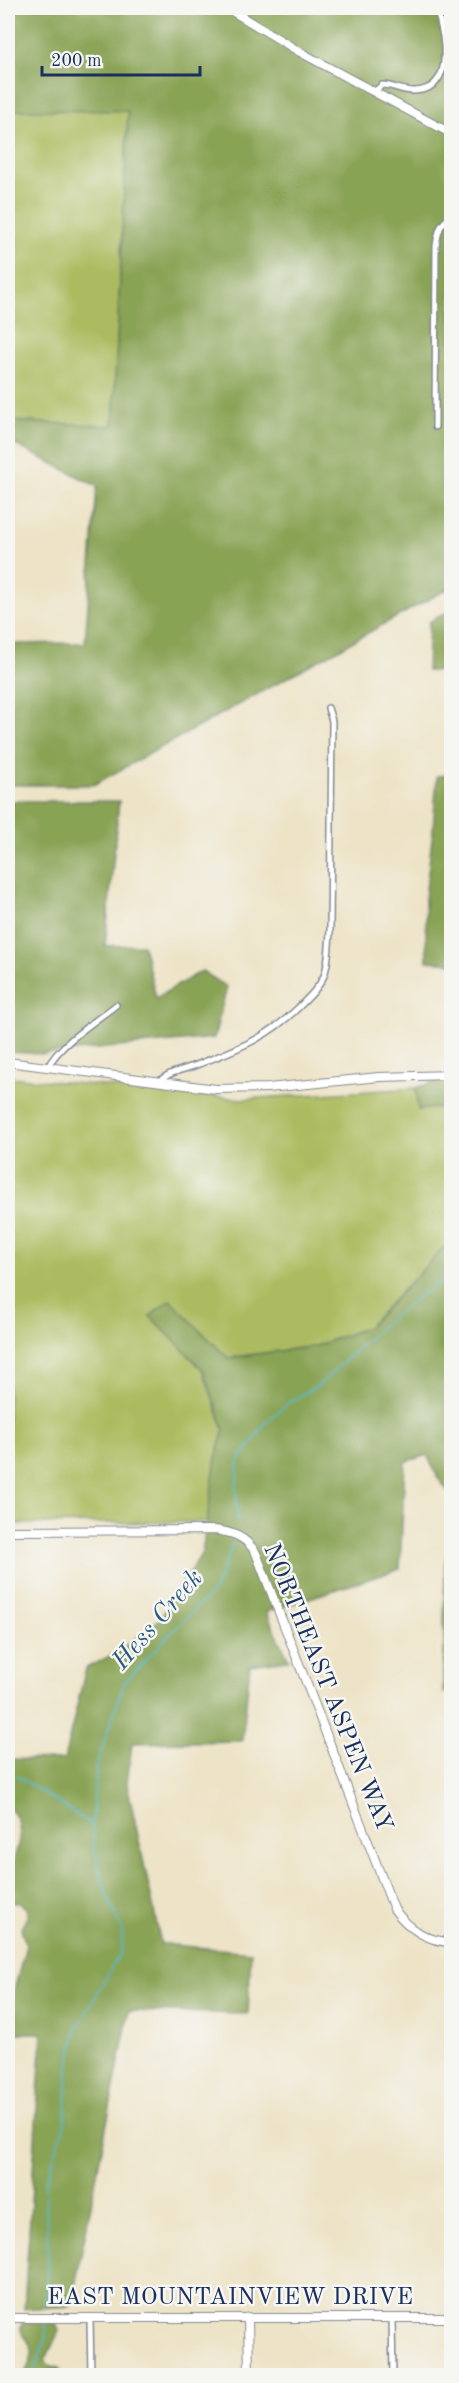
<svg xmlns="http://www.w3.org/2000/svg" width="459" height="2383" viewBox="0 0 459 2383" font-family="'Old Standard TT',serif">
	<style>
		.green { fill: #acbb5e; stroke: #64755e; stroke-width: 1.5 }
		.forest { fill: #89a355; stroke: #52695a; stroke-width: 1.5 }
		.lines { fill: none; stroke-linecap: round; stroke-linejoin: round }
		.stream { stroke: #51bbcd; stroke-width: 1.5 }
		.street-casing { stroke: #848992; stroke-width: 8 }
		.secondary-casing { stroke: #848992; stroke-width: 10 }
		.street { stroke: #fff; stroke-width: 5 }
		.secondary { stroke: #fff; stroke-width: 8 }
		.labels { text-anchor: middle; dominant-baseline: central; stroke-width: 5; stroke-linejoin: round; paint-order: stroke }
		.street-label { font-size: 24px; fill: #1b2f5e; stroke: #f6f6f2 }
		.water-label { font-size: 26px; font-style: italic; fill: #2b597f; stroke: #f6f6f2 }
	</style>
	<rect width="100%" height="100%" fill="#f6f6f2"/>
	<filter id="ink" filterUnits="userSpaceOnUse"><feTurbulence type="fractalNoise" baseFrequency=".0167" numOctaves="2"/><feDisplacementMap in="SourceGraphic" scale="12" xChannelSelector="R" yChannelSelector="G"/><feConvolveMatrix kernelMatrix="1 2 1 2 8 2 1 2 1" color-interpolation-filters="sRGB"/></filter>
	<filter id="wash" filterUnits="userSpaceOnUse"><feTurbulence type="fractalNoise" baseFrequency=".008" numOctaves="4" result="noise"/><feDisplacementMap in="SourceGraphic" scale="24" xChannelSelector="R" yChannelSelector="G"/><feGaussianBlur stdDeviation="1.35" result="paint"/><feColorMatrix in="noise" values="0 0 0 0 0 0 0 0 0 0 0 0 0 0 0 0 0 1.4 0 .05"/><feComposite in="paint" operator="in"/></filter>
	<g filter="url(#wash)">
		<rect width="100%" height="100%" fill="#ede3c6"/>
		<g class="green">
			<path d="M 8,110 L 128,110 L 113,427 L 8,421 Z"/>
			<path d="M 8,1077 L 243,1099 L 416,1088 L 418,1110 L 451,1106 L 451,1240 L 368,1327 L 316,1346 L 228,1358 L 170,1301 L 150,1316 L 203,1370 L 224,1430 L 216,1458 L 207,1522 L 8,1524 Z"/>
		</g>
		<g class="forest">
			<path d="M 8,8 L 451,8 L 451,587 L 93,785 L 8,785 L 8,644 L 85,643 L 97,486 L 8,441 L 8,421 L 113,426 L 128,111 L 8,110 Z"/>
			<path d="M 451,610 L 451,671 L 427,671 L 429,622 Z"/>
			<path d="M 451,775 L 452,775 L 451,963 L 427,961 L 425,898 L 433,830 L 437,776 Z"/>
			<path d="M 8,801 L 119,801 L 105,946 L 143,945 L 156,998 L 202,971 L 227,987 L 214,1038 L 43,1054 L 8,1052 Z"/>
			<path d="M 451,1076 L 451,1106 L 418,1110 L 416,1088 Z"/>
			<path d="M 451,1240 L 451,1495 L 438,1478 L 427,1455 L 405,1462 L 400,1569 L 266,1612 L 289,1660 L 250,1665 L 242,1741 L 132,1743 L 127,1784 L 161,1944 L 251,1952 L 248,2014 L 129,2011 L 71,2306 L 24,2309 L 42,2033 L 8,2033 L 8,2013 L 26,1945 L 21,1928 L 27,1917 L 27,1908 L 21,1903 L 8,1902 C 8,1895 6,1885 8,1878 C 14,1856 31,1824 8,1808 L 8,1759 L 64,1760 L 86,1668 L 118,1652 L 160,1619 L 202,1553 L 216,1458 L 224,1429 L 203,1370 L 150,1316 L 170,1300 L 228,1358 L 316,1346 L 368,1327 Z"/>
			<path d="M 451,1543 L 451,1690 L 443,1693 L 445,1562 Z"/>
			<path d="M 24,2322 L 55,2322 L 59,2331 L 45,2361 L 48,2365 L 59,2368 L 62,2375 L 24,2375 C 45,2336 19,2347 21,2325 Z"/>
		</g>
		<g class="lines">
			<g class="stream">
				<path d="M 238,1523 L 236,1489 L 239,1461 L 266,1422 L 289,1402 L 319,1385 L 387,1321 L 452,1272"/>
				<path d="M 17,1776 L 91,1824"/>
				<path d="M 45,2309 L 48,2249 L 45,2184 L 65,2123 L 68,2070 L 76,2030 L 122,1950 L 122,1929 L 105,1891 L 94,1846 L 92,1824 L 96,1766 L 124,1683 L 175,1629 L 214,1591 L 233,1544"/>
				<path d="M 32,2376 L 46,2338 L 45,2323"/>
			</g>
		</g>
	</g>
	<g filter="url(#ink)">
		<g class="lines">
			<defs>
				<g id="street">
					<path d="M 374,92 L 382,85 C 393,85 403,92 415,91 C 457,89 444,33 436,8"/>
					<path d="M 435,427 L 436,246 C 438,234 439,222 452,217"/>
					<path d="M 48,1067 C 59,1044 96,1021 116,1005"/>
					<path d="M 158,1082 C 169,1071 185,1070 199,1064 C 239,1048 266,1039 298,1008 C 308,998 318,989 324,976 C 329,962 329,946 330,931 L 332,721 L 328,708"/>
					<path d="M 90,2318 L 91,2376"/>
					<path d="M 392,2318 L 393,2376"/>
				</g>
				<g id="secondary">
					<path d="M 227,8 L 300,52 L 452,134"/>
					<path d="M 8,1062 L 216,1089 L 268,1088 L 379,1077 L 452,1075"/>
					<path d="M 8,1531 L 214,1530 C 233,1532 246,1537 256,1553 L 394,1909 C 408,1928 428,1942 452,1942"/>
					<path d="M 248,2317 L 249,2376"/>
					<path d="M 8,2318 L 452,2318"/>
				</g>
			</defs>
			<use href="#street" class="street-casing"/>
			<use href="#secondary" class="secondary-casing"/>
			<use href="#street" class="street"/>
			<use href="#secondary" class="secondary"/>
		</g>
	</g>
	<g class="labels">
		<g class="street-label">
			<text transform="translate(327 1688) rotate(68)">NORTHEAST ASPEN WAY</text>
			<text x="230" y="2298">EAST MOUNTAINVIEW DRIVE</text>
		</g>
		<g class="water-label">
			<text transform="translate(158 1620) rotate(-49)">Hess Creek</text>
		</g>
	</g>
	<rect width="459" height="2383" fill="none" stroke="#f6f6f2" stroke-width="30"/>
	<path d="M42 66v9h158v-9" fill="none" stroke="#1b2f5e" stroke-width="3"/>
	<text x="51" y="66" font-size="18" fill="#1b2f5e" stroke="#f6f6f2" stroke-width="4.5" paint-order="stroke">200 m</text>
</svg>
